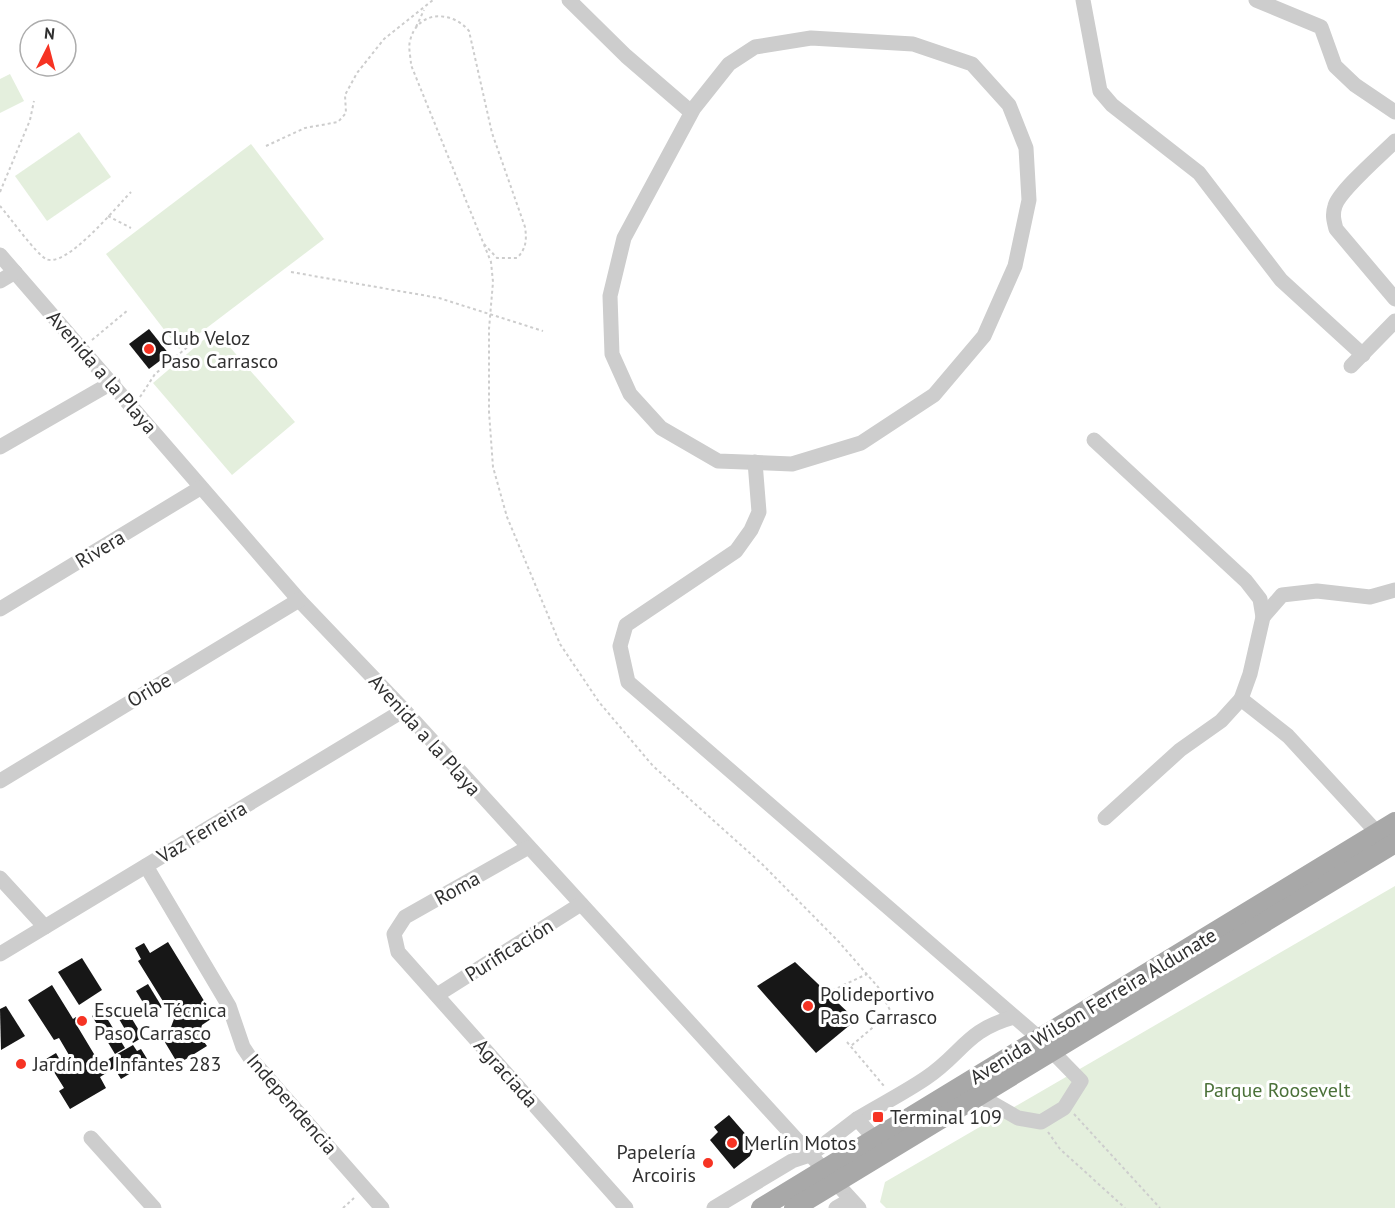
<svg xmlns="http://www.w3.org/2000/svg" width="1395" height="1208" viewBox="0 0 1395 1208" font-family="'PT Sans',sans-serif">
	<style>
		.green { fill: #e4efdd }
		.building { fill: #171717 }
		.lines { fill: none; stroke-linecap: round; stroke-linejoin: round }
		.path { stroke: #cdcdcd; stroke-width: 2; stroke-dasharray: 3 3; stroke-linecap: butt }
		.minor { stroke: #cdcdcd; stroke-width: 15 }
		.major { stroke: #a8a8a8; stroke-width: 20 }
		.poi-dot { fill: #f63323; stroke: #fff; stroke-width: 2 }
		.labels { text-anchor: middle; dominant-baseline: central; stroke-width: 6; stroke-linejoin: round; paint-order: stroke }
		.poi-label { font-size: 20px; fill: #303030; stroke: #fff; text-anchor: start }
		.street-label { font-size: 20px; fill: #303030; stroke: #fff }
		.park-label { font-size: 20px; fill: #4b7139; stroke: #fff }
	</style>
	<rect width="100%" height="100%" fill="#fff"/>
	<g class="green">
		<path d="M 10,74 L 24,101 L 0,113 L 0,79 Z"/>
		<path d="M 79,132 L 111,177 L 47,221 L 15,176 Z"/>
		<path d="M 251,144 L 324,239 L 179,349 L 106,254 Z"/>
		<path d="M 215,330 L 295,422 L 232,475 L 153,383 Z"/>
		<path d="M 1395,886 L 1395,1208 L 886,1208 L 880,1202 L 885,1182 Z"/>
	</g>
	<g class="building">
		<path d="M 149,329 L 169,354 L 149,369 L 129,344 Z"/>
		<path d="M 168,942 L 214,1017 L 202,1025 L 199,1035 L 207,1046 L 178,1064 L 160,1034 L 171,1027 L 174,1019 L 138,961 L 141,959 L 135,948 L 144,943 L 150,953 Z"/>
		<path d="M 82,958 L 102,990 L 79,1005 L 58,972 Z"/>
		<path d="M 795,962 L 856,1020 L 816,1053 L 757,986 Z"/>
		<path d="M 148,984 L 162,1007 L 150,1014 L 136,991 Z"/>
		<path d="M 52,985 L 73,1019 L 76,1017 L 80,1022 L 76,1024 L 100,1064 L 133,1045 L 137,1051 L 141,1049 L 149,1062 L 121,1079 L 114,1068 L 100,1077 L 106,1088 L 70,1109 L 59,1091 L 64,1088 L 46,1059 L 56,1053 L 60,1060 L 69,1055 L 59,1038 L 54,1040 L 28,1000 Z"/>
		<path d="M 6,1006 L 25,1036 L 1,1050 L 0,1009 Z"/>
		<path d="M 102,1010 L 125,1048 L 115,1054 L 92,1016 Z"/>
		<path d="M 129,1014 L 143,1037 L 133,1043 L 119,1019 Z"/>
		<path d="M 729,1115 L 755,1145 L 750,1156 L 734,1169 L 710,1140 L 718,1132 L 714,1127 Z"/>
	</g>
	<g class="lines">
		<g class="path">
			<path d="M 416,27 L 424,10"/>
			<path d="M 266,146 L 305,128 L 338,122 L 346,113 L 345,95 L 357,73 L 384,39 L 433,0"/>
			<path d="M 0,192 L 30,120 L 34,101"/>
			<path d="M 0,206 C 9,216 36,254 46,259 C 66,269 117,206 131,192"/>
			<path d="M 108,216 L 131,228"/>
			<path d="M 484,244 L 497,258 L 517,258 C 526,249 527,240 525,227 L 492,133 L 469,31 C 452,10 417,10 410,41 C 408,48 411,58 411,65 L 491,262 L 493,282 L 489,329 L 489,412 L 493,467 L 507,517 L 560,644 L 599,702 L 653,766 L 763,865 L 839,942 L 878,987 L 891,1012 L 851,1046"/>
			<path d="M 291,272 L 439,298 L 543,331"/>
			<path d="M 92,340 L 128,310"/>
			<path d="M 140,397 L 155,374 L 196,340"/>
			<path d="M 827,993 L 867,974"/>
			<path d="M 847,1042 L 884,1086"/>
			<path d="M 1074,1114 L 1160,1208"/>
			<path d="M 1048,1132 L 1060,1149 L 1125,1208"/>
			<path d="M 343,1208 L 354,1198"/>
		</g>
		<g class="minor">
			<path d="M 569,0 L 626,56 L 691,112"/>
			<path d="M 1083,0 L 1100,91 L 1112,105 L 1199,173 L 1281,280 L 1363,355"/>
			<path d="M 1256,0 L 1321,27 L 1335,66 L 1355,85 L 1395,112"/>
			<path d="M 811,38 L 913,44 L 972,64 L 1009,105 L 1026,148 L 1029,200 L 1015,266 L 984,336 L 934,395 L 861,443 L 792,464 L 718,461 L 661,428 L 630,394 L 612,354 L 610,296 L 624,238 L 694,108 L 729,64 L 755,47 Z"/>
			<path d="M 1395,141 C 1382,154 1339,191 1335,206 C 1332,215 1334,221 1336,229 L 1395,299"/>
			<path d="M 0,255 L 299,600 L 404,710 L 859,1208"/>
			<path d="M 0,281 L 15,272"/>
			<path d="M 1351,366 L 1395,321"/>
			<path d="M 1094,440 L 1246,581 L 1260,599 L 1263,617"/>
			<path d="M 0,447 L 113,382"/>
			<path d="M 755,462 L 759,512 L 751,530 L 736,551 L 626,625 L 620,646 L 628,682 L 1039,1038 L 1081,1081 L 1064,1108 L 1041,1122 L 1018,1118 L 978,1095"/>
			<path d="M 0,609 L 200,488"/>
			<path d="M 1241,699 L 1288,736 L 1383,839"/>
			<path d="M 0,781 L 299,600"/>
			<path d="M 1105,818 L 1180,750 L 1221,721 L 1241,699 L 1250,674 L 1263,617 L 1282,595 L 1317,591 L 1370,597 L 1395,590"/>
			<path d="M 527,848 L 405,917 L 394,934 L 398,952 L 626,1208"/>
			<path d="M 146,866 L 229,1006 L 243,1047 L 251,1059 L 382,1208"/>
			<path d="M 0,878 L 45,927"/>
			<path d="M 0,954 L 404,710"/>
			<path d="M 437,995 L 581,904"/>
			<path d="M 91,1138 L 154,1208"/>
			<path d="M 875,1139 L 857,1119 C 880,1105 904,1093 926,1078 C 962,1054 966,1030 1014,1017"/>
			<path d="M 714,1208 L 792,1161 L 810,1155 L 857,1119"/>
			<path d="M 836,1208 L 850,1200"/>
		</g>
		<g class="major">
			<path d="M 761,1208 L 1395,822"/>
			<path d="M 794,1208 L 1395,843"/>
		</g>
	</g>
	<g class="poi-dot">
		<circle cx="149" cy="349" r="6"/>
		<circle cx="808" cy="1006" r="6"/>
		<circle cx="82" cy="1021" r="6"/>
		<circle cx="21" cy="1064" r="6"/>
		<rect x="872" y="1111" width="12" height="12" rx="3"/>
		<circle cx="732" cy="1143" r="6"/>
		<circle cx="708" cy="1163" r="6"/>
	</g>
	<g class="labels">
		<g class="poi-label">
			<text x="161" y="338">Club Veloz<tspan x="161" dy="23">Paso Carrasco</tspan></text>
			<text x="820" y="994">Polideportivo<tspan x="820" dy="23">Paso Carrasco</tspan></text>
			<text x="94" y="1010">Escuela Técnica<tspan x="94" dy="23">Paso Carrasco</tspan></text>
			<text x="33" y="1064">Jardín de Infantes 283</text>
			<text x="890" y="1117">Terminal 109</text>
			<text x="744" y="1143">Merlín Motos</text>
			<text x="696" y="1152" text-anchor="end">Papelería<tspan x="696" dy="23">Arcoiris</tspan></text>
		</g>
		<g class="street-label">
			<text transform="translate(102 372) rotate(49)">Avenida a la Playa</text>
			<text transform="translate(100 549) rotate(-31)">Rivera</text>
			<text transform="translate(149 690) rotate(-31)">Oribe</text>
			<text transform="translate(425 735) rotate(48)">Avenida a la Playa</text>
			<text transform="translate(202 832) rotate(-31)">Vaz Ferreira</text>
			<text transform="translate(457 888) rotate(-29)">Roma</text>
			<text transform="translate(509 950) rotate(-32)">Purificación</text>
			<text transform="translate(1093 1006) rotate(-31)">Avenida Wilson Ferreira Aldunate</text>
			<text transform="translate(506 1073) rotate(48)">Agraciada</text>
			<text transform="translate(292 1104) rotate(49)">Independencia</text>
		</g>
		<g class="park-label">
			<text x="1277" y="1090">Parque Roosevelt</text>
		</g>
	</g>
	<g transform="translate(48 48) rotate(6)"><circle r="28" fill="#ffffff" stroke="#acacac" stroke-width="1.5"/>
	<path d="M0-4.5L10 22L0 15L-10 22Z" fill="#f63323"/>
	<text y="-9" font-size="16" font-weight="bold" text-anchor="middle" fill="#303030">N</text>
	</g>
</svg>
